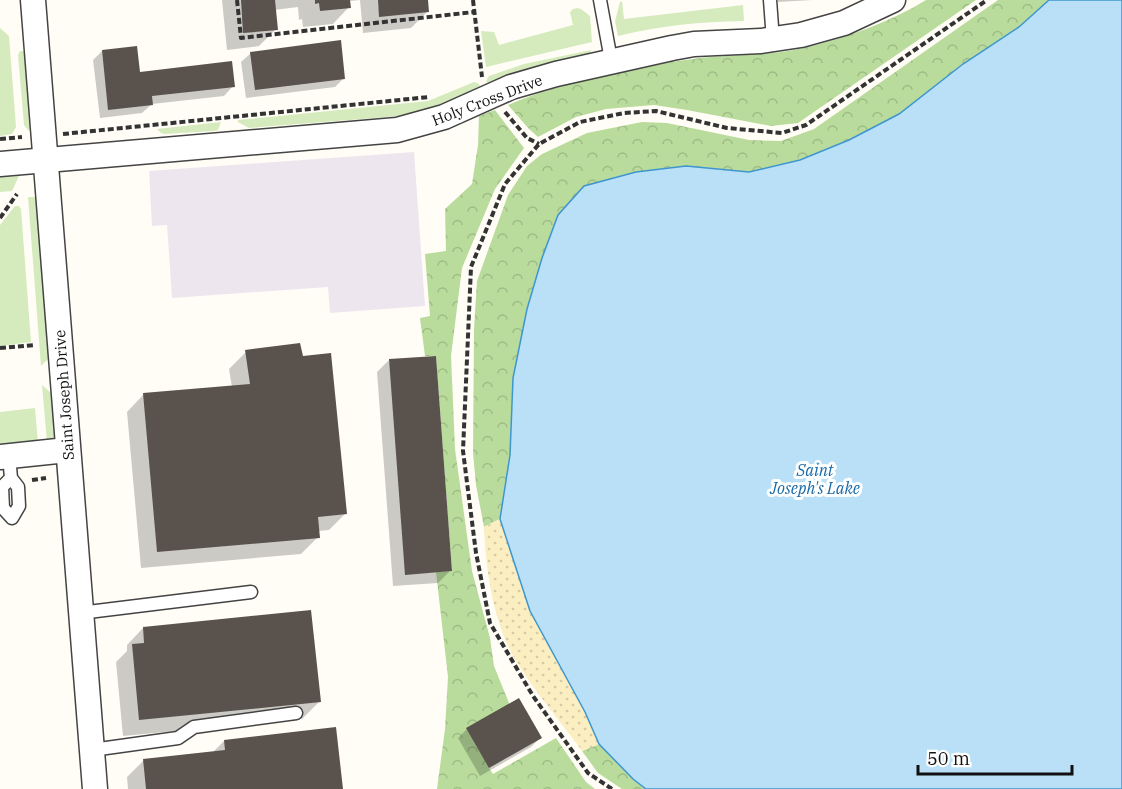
<svg xmlns="http://www.w3.org/2000/svg" width="1122" height="789" viewBox="0 0 1122 789" font-family="'IBM Plex Serif',serif">
	<style>
		.industrial { fill: #eee6ef }
		.grass { fill: #d5ebbd }
		.forest { fill: url(#forest-crowns) }
		.sand { fill: url(#sand-dots) }
		.water { fill: #b9e0f7; stroke: #3f96cf; stroke-width: 1.5 }
		.shadow { fill: #0003 }
		.building { fill: #5a524d }
		.lines { fill: none; stroke-linecap: round; stroke-linejoin: round }
		.service-casing { stroke: #444; stroke-width: 15 }
		.minor-casing { stroke: #444; stroke-width: 27 }
		.path { stroke: #333; stroke-width: 4; stroke-dasharray: 6 3; stroke-linecap: butt }
		.service { stroke: #fff; stroke-width: 12 }
		.minor { stroke: #fff; stroke-width: 24 }
		.labels { text-anchor: middle; dominant-baseline: central; stroke-width: 6; stroke-linejoin: round; paint-order: stroke }
		.street-label { font-size: 15px; fill: #111; stroke: #fff }
		.water-label { font-size: 16px; font-style: italic; fill: #1768a6; stroke: #fff }
	</style>
	<defs>
		<pattern id="forest-crowns" width="20" height="18" patternUnits="userSpaceOnUse" patternTransform="scale(1.5)"><rect width="20" height="18" fill="#b9dc9c"/><path d="M2 6a3 3 0 1 1 6 0M12 15a3 3 0 1 1 6 0" fill="none" stroke="#9ebc85"/></pattern>
		<pattern id="sand-dots" width="8" height="8" patternUnits="userSpaceOnUse" patternTransform="scale(1.5)"><rect width="8" height="8" fill="#fbeec1"/><path d="M2 2h.1M6 6h.1" fill="none" stroke="#d6cba5" stroke-width="1.8" stroke-linecap="round"/></pattern>
	</defs>
	<rect width="100%" height="100%" fill="#fffdf5"/>
	<path class="industrial" d="M 414,152 L 425,306 L 330,313 L 328,287 L 172,298 L 167,225 L 152,226 L 149,171 Z"/>
	<g class="grass">
		<path d="M 622,1 L 624,19 L 743,5 L 744,21 C 700,22 662,25 618,36 L 615,21 L 620,2 Z"/>
		<path d="M 577,8 L 581,9 L 590,16 L 592,42 L 486,67 L 481,31 L 494,32 L 499,45 L 573,25 L 570,12 L 573,9 Z"/>
		<path d="M 0,28 L 9,36 L 16,127 L 12,134 L 0,136 Z"/>
		<path d="M 591,50 L 589,55 L 585,57 L 548,64 L 488,83 L 486,81 L 489,76 L 524,64 Z"/>
		<path d="M 20,51 L 23,51 L 26,55 L 31,126 L 29,131 L 24,125 L 18,55 Z"/>
		<path d="M 474,82 L 478,83 L 480,86 L 430,110 L 400,116 L 249,128 L 238,122 L 238,120 L 428,101 Z"/>
		<path d="M 221,122 L 218,130 L 214,131 L 164,134 L 161,133 L 157,129 Z"/>
		<path d="M 19,176 L 12,191 L 0,192 L 0,177 Z"/>
		<path d="M 28,197 L 36,197 L 48,354 L 48,359 L 41,366 Z"/>
		<path d="M 15,206 L 19,206 L 21,209 L 31,342 L 0,346 L 0,225 Z"/>
		<path d="M 42,385 L 51,393 L 54,433 L 54,437 L 47,442 Z"/>
		<path d="M 35,408 L 38,444 L 0,448 L 0,412 Z"/>
	</g>
	<g class="forest">
		<path d="M 926,0 L 976,0 L 798,123 L 771,126 L 687,110 L 654,105 L 606,109 L 576,117 L 538,137 L 529,129 L 508,105 C 562,82 627,68 685,60 C 716,55 749,56 781,52 C 826,46 887,24 926,0 Z"/>
		<path d="M 998,0 L 1049,0 L 1019,27 L 963,64 L 899,114 L 849,140 L 800,160 L 749,172 L 686,166 L 636,172 L 584,186 L 558,215 L 542,258 L 527,309 L 510,455 L 500,519 L 484,527 L 476,485 L 473,453 L 474,329 L 477,281 L 508,195 L 527,166 L 542,154 L 587,133 L 642,122 L 667,123 L 749,140 L 781,141 L 814,129 Z"/>
		<path d="M 495,110 L 524,148 L 495,189 L 462,268 L 451,356 L 455,449 L 472,571 L 490,638 L 494,666 L 509,703 L 489,768 L 493,774 L 556,738 L 586,782 L 595,789 L 437,789 L 445,729 L 448,677 L 436,572 L 452,571 L 436,356 L 425,356 L 420,318 L 430,316 L 425,254 L 446,251 L 445,209 L 472,184 L 478,145 L 479,116 Z"/>
		<path d="M 599,744 L 633,779 L 646,789 L 622,789 L 598,773 L 582,751 Z"/>
	</g>
	<path class="sand" d="M 500,519 L 530,611 L 585,712 L 599,744 L 582,751 C 561,722 535,692 516,661 C 493,622 486,572 484,527 Z"/>
	<path class="water" d="M 1049,0 L 1122,0 L 1122,789 L 646,789 L 633,779 L 599,744 L 585,712 L 530,611 L 500,519 L 510,455 L 513,378 L 527,309 L 542,258 L 558,215 L 584,186 L 636,172 L 686,166 L 749,172 L 800,160 L 849,140 L 899,114 L 963,64 L 1019,27 Z"/>
	<g class="shadow">
		<path d="M 222,0 L 427,0 L 428,11 L 411,28 L 363,33 L 360,0 L 350,1 L 349,7 L 333,24 L 303,27 L 302,19 L 299,20 L 298,7 L 274,10 L 276,29 L 259,46 L 227,50 Z"/>
		<path d="M 778,0 L 812,0 L 778,2 Z"/>
		<path d="M 102,51 L 139,73 L 233,86 L 224,96 L 152,104 L 142,113 L 100,118 L 93,60 Z"/>
		<path d="M 251,53 L 344,78 L 335,87 L 246,98 L 241,62 Z"/>
		<path d="M 246,352 L 346,513 L 329,530 L 318,531 L 318,537 L 301,554 L 141,568 L 127,412 L 143,395 L 232,387 L 229,369 Z"/>
		<path d="M 389,360 L 450,571 L 438,583 L 393,586 L 377,372 Z"/>
		<path d="M 143,628 L 319,702 L 302,719 L 123,736 L 116,662 L 127,651 L 127,645 Z"/>
		<path d="M 467,729 L 540,738 L 531,747 L 480,776 L 458,738 Z"/>
		<path d="M 224,741 L 342,789 L 128,789 L 127,777 L 144,760 L 213,752 Z"/>
	</g>
	<g class="building">
		<path d="M 241,0 L 275,0 L 278,30 L 243,33 Z"/>
		<path d="M 315,0 L 350,0 L 351,8 L 320,11 L 319,3 L 315,4 Z"/>
		<path d="M 378,0 L 428,0 L 429,12 L 379,17 Z"/>
		<path d="M 341,40 L 345,79 L 255,90 L 250,52 Z"/>
		<path d="M 137,46 L 140,72 L 232,61 L 235,87 L 152,96 L 153,105 L 108,110 L 102,50 Z"/>
		<path d="M 300,343 L 303,356 L 331,353 L 347,514 L 318,517 L 320,538 L 157,552 L 143,393 L 250,384 L 245,350 Z"/>
		<path d="M 436,356 L 452,571 L 405,575 L 389,359 Z"/>
		<path d="M 311,610 L 321,702 L 139,720 L 132,644 L 144,643 L 143,627 Z"/>
		<path d="M 519,698 L 542,738 L 489,768 L 466,728 Z"/>
		<path d="M 336,727 L 343,789 L 146,789 L 143,759 L 225,750 L 224,740 Z"/>
	</g>
	<g class="lines">
		<defs>
			<g id="service">
				<path d="M 600,0 L 611,60"/>
				<path d="M 770,0 L 773,40"/>
				<path d="M 9,456 L 11,478 L 18,487 L 19,506 L 12,518 L 3,508 L 2,487 L 11,478"/>
				<path d="M 80,613 L 251,592"/>
				<path d="M 92,750 L 178,738 L 194,727 L 296,713"/>
			</g>
			<g id="minor">
				<path d="M 33,0 L 95,789"/>
				<path d="M 0,164 L 397,130 L 444,117 L 511,87 L 556,74 L 672,48 L 694,44 L 761,41 L 801,35 L 844,23 L 893,0"/>
				<path d="M 0,457 L 67,450"/>
			</g>
		</defs>
		<use href="#service" class="service-casing"/>
		<use href="#minor" class="minor-casing"/>
		<g class="path">
			<path d="M 237,0 L 241,38 L 474,12"/>
			<path d="M 473,0 L 482,77"/>
			<path d="M 505,112 L 527,138 L 539,144"/>
			<path d="M 63,134 L 429,97"/>
			<path d="M 0,139 L 22,137"/>
			<path d="M 0,218 L 17,194"/>
			<path d="M 0,348 L 35,345"/>
			<path d="M 32,480 L 46,478"/>
			<path d="M 612,789 L 588,773 L 533,696 L 490,623 L 476,553 L 463,451 L 471,267 L 505,184 L 539,144 L 580,122 L 624,113 L 656,111 L 727,128 L 782,133 L 806,125 L 987,0"/>
		</g>
		<use href="#service" class="service"/>
		<use href="#minor" class="minor"/>
	</g>
	<g class="labels">
		<g class="street-label">
			<text transform="translate(487 100) rotate(-21)">Holy Cross Drive</text>
			<text transform="translate(64 395) rotate(-94)">Saint Joseph Drive</text>
		</g>
		<g class="water-label">
			<text x="815" y="470">Saint<tspan x="815" dy="18">Joseph's Lake</tspan></text>
		</g>
	</g>
	<path d="M918 765v9h154v-9" fill="none" stroke="#111111" stroke-width="3"/>
	<text x="927" y="765" font-size="18" fill="#111111" stroke="#ffffff" stroke-width="4.5" paint-order="stroke">50 m</text>
</svg>
